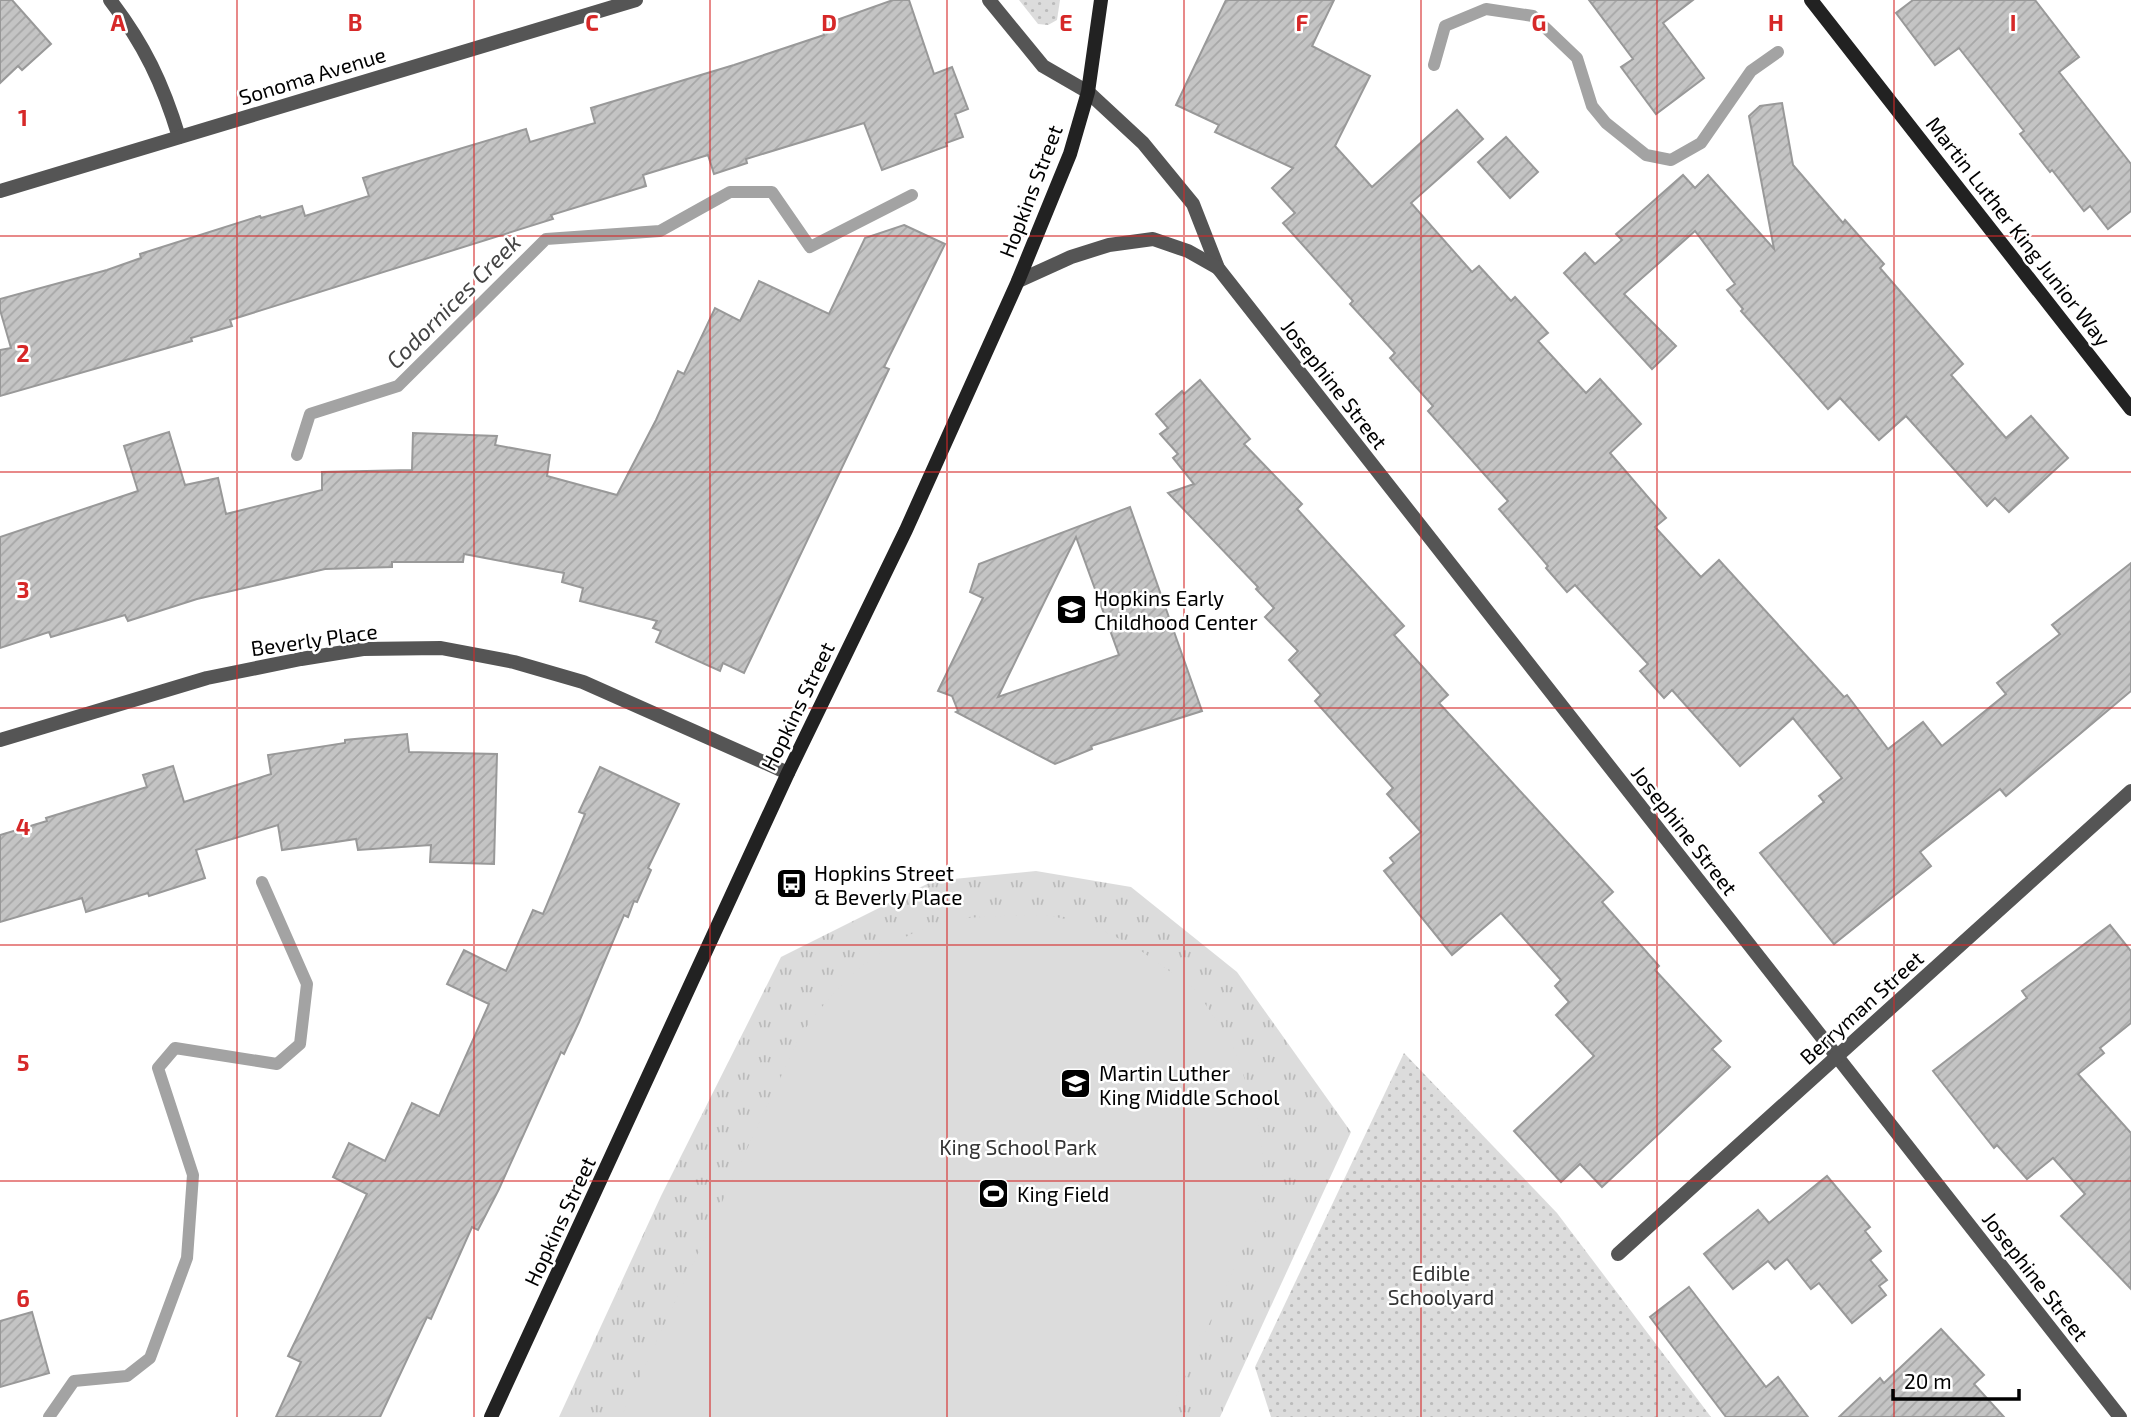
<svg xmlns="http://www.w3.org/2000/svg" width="2131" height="1417" viewBox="0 0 2131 1417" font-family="'Exo 2',sans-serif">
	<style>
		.grass { fill: url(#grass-dots) }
		.park { fill: url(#park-tufts) }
		.pitch { fill: #dcdcdc }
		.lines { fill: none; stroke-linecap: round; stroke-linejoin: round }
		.stream { stroke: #a3a3a3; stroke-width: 12 }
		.building { fill: url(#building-hatch); stroke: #999; stroke-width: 2; fill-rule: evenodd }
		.street { stroke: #555; stroke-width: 14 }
		.secondary { stroke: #222; stroke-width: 14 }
		.grid { fill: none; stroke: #d62828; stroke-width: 2; stroke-opacity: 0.55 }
		.labels { text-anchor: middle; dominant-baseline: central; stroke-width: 5; stroke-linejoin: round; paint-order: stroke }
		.street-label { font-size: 21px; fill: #000; stroke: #fff }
		.poi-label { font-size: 21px; fill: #000; stroke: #fff; text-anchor: start }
		.park-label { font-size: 21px; fill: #333; stroke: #fff }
		.water-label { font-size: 23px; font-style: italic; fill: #444; stroke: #fff }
		.grid-label { font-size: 23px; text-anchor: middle; font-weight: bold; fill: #d62828; stroke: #fff; stroke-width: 5; stroke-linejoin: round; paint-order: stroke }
	</style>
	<defs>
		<pattern id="grass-dots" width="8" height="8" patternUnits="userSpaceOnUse" patternTransform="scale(1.75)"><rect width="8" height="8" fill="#dcdcdc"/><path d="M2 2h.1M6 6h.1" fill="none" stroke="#bbb" stroke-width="1.8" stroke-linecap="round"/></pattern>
		<pattern id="park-tufts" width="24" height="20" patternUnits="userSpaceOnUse" patternTransform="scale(1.75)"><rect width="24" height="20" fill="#dcdcdc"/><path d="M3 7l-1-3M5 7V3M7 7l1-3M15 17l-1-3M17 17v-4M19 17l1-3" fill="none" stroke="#bbb"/></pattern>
		<pattern id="building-hatch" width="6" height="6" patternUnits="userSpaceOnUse" patternTransform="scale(1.75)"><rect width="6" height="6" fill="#c4c4c4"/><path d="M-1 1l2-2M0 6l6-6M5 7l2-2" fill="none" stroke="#a7a7a7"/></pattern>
	</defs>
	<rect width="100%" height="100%" fill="#fff"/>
	<g class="grass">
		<path d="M 1019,0 L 1060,0 L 1057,20 L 1048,25 L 1038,24 Z"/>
		<path d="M 1404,1053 L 1557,1213 L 1711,1417 L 1271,1417 L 1255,1367 Z"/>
	</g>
	<path class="park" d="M 1036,871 L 1131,887 L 1237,972 L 1351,1132 L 1220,1417 L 559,1417 L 661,1196 L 781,957 L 933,881 Z"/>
	<path class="pitch" d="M 1018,915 L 1051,916 L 1089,924 L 1134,946 L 1196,990 L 1233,1046 L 1256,1111 L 1264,1167 L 1257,1218 L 1167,1417 L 621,1417 L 800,1036 C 836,984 888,933 953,920 C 974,916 997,917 1018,915 Z"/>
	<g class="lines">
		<g class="stream">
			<path d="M 1434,65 L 1445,26 L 1486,9 L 1533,16 L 1577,58 L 1592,106 L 1606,123 L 1646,155 L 1671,160 L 1701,143 L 1751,71 L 1778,52"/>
			<path d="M 297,455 L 310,414 L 398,386 L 546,239 L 660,231 L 730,192 L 772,192 L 810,247 L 912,195"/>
			<path d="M 49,1417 L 74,1381 L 127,1376 L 150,1358 L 187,1258 L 193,1175 L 158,1068 L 175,1048 L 277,1064 L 300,1044 L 307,984 L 262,882"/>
		</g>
	</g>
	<g class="building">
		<path d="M 0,0 L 12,0 L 51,44 L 22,70 L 18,66 L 0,83 Z"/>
		<path d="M 893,0 L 909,0 L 934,74 L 952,67 L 968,109 L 955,114 L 963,137 L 946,143 L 947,146 L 882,170 L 864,123 L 746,159 L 747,163 L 714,174 L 708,155 L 643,175 L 646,186 L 551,215 L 553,219 L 230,320 L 232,326 L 191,338 L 192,341 L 0,396 L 0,350 L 11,348 L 0,310 L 0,299 L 107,270 L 141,258 L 140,254 L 260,216 L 261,218 L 302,206 L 305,216 L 369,196 L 363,178 L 419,161 L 526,129 L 530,142 L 595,123 L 591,108 L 734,65 L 824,35 L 822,28 L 829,25 L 828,23 Z"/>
		<path d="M 1226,0 L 1334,0 L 1312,46 L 1370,76 L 1335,146 L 1372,187 L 1457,110 L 1483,139 L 1411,203 L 1472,272 L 1479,266 L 1511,301 L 1515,297 L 1548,333 L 1538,341 L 1586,393 L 1600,379 L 1641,424 L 1610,453 L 1666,518 L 1655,527 L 1701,577 L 1719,560 L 1844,697 L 1847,695 L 1888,749 L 1923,722 L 1942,746 L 2006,694 L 1997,683 L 2060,634 L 2052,625 L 2131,563 L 2131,691 L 2006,796 L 2000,789 L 1920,852 L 1931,866 L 1834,944 L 1760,853 L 1824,802 L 1819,796 L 1842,778 L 1793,718 L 1740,766 L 1672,690 L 1664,698 L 1640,671 L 1648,664 L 1575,585 L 1567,592 L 1546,568 L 1548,566 L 1499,509 L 1508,501 L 1428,411 L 1433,406 L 1390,358 L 1395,353 L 1350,304 L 1353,301 L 1283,223 L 1295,213 L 1272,188 L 1293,168 L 1215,132 L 1219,125 L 1176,105 Z"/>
		<path d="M 1589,0 L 1693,0 L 1663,23 L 1704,78 L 1656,114 L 1621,67 L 1633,59 Z"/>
		<path d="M 1913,0 L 2035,0 L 2079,57 L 2059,72 L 2131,164 L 2131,211 L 2108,229 L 2090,206 L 2084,211 L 2052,170 L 2050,172 L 2020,134 L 2024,131 L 1959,48 L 1935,65 L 1896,13 Z"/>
		<path d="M 1782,103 L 1793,165 L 1843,223 L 1845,220 L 1884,264 L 1880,268 L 1963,364 L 1951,375 L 2006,438 L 2031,416 L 2068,458 L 2009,512 L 1995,498 L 1987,506 L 1906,416 L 1879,440 L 1840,398 L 1828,409 L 1741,311 L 1743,309 L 1727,290 L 1735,284 L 1695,231 L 1624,294 L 1676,346 L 1652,369 L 1564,273 L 1585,253 L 1595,264 L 1622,240 L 1616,234 L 1683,175 L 1695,188 L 1708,175 L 1774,249 L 1749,116 L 1760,106 Z"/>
		<path d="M 1506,137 L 1538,172 L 1510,198 L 1478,162 Z"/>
		<path d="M 904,225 L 945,244 L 884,367 L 889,369 L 744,673 L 723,663 L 720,671 L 656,642 L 661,631 L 653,628 L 657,621 L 580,601 L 583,588 L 562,582 L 564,573 L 464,554 L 463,562 L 392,562 L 392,567 L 325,569 L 197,599 L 128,621 L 125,615 L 51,637 L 49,632 L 0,648 L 0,537 L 138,491 L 124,446 L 169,432 L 185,485 L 218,478 L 226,514 L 322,490 L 322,472 L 412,470 L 413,433 L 497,436 L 495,445 L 550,455 L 547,476 L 617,495 L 656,420 L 678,371 L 684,374 L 715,308 L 740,321 L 759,281 L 829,314 L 865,238 Z"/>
		<path d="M 1200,380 L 1250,439 L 1244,444 L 1302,504 L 1297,509 L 1404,626 L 1394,635 L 1448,695 L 1439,703 L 1613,892 L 1602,902 L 1659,966 L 1655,970 L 1721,1041 L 1712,1049 L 1730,1067 L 1602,1187 L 1580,1164 L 1561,1182 L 1514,1131 L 1594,1056 L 1556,1015 L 1569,1002 L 1555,986 L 1561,980 L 1501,913 L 1452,955 L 1384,871 L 1394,863 L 1390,858 L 1421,832 L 1387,794 L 1393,788 L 1315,701 L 1321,695 L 1289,660 L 1298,651 L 1265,617 L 1274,608 L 1256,589 L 1258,587 L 1168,493 L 1194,484 L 1173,458 L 1178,454 L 1160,434 L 1168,428 L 1156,414 L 1182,391 L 1184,394 Z"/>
		<path d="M 1130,507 L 1202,711 L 1091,746 L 1092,749 L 1055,764 L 956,712 L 958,711 L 952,696 L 938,691 L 983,598 L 970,592 L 979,564 ZM 1076,537 L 1119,655 L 998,697 Z"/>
		<path d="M 407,734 L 409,752 L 497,754 L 494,864 L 430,862 L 431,845 L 358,850 L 356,839 L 282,850 L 278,825 L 196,850 L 205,878 L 149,896 L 148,893 L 86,912 L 82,898 L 0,922 L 0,835 L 47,821 L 46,818 L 147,787 L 143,775 L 173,766 L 184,802 L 271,774 L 268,755 L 345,743 L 345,740 Z"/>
		<path d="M 600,767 L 679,804 L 648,868 L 651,870 L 637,902 L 634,901 L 628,917 L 624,915 L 579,1022 L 564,1054 L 561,1052 L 499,1189 L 478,1230 L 472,1227 L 431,1319 L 427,1317 L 380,1417 L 276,1417 L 301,1362 L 288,1356 L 367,1194 L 333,1177 L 349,1143 L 385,1161 L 412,1103 L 439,1116 L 489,1004 L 447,984 L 464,950 L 506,971 L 533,910 L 543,914 L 585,814 L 579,812 Z"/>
		<path d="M 2110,925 L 2131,951 L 2131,1023 L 2100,1048 L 2104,1053 L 2078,1074 L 2131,1133 L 2131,1289 L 2061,1216 L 2085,1194 L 2053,1158 L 2027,1179 L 1997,1145 L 1994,1148 L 1933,1071 L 2027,998 L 2022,991 Z"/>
		<path d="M 1827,1176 L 1870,1227 L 1865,1231 L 1881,1251 L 1870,1260 L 1887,1280 L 1879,1286 L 1886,1295 L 1852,1323 L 1819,1283 L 1811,1289 L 1787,1259 L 1775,1269 L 1768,1261 L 1733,1289 L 1704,1254 L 1758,1210 L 1769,1223 Z"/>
		<path d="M 1689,1287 L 1766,1387 L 1778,1377 L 1808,1417 L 1726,1417 L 1650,1317 Z"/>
		<path d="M 32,1312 L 49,1373 L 0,1387 L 0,1321 Z"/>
		<path d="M 1941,1329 L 1984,1375 L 1974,1384 L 2004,1417 L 1839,1417 L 1880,1378 L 1884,1383 Z"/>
	</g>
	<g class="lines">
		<g class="street">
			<path d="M 110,0 C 144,44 163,84 179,137"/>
			<path d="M 989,0 L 1043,66 L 1088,92 L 1143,143 L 1193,204 L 1218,268 L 2120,1417"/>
			<path d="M 0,191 L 636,0"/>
			<path d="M 1018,281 L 1071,257 L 1109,245 L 1153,239 L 1188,251 L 1218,268"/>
			<path d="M 0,740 L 207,678 L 301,659 L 363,649 L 441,648 L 514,662 L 583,682 L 788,773"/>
			<path d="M 1618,1254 L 2131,791"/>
		</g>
		<g class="secondary">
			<path d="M 1811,0 L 2131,409"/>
			<path d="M 491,1417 L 788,773 L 906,530 L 1018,281 L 1070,154 L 1088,92 L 1101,0"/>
		</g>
	</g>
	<path class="grid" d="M 237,0 L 237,1417M 474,0 L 474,1417M 710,0 L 710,1417M 947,0 L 947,1417M 1184,0 L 1184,1417M 1421,0 L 1421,1417M 1657,0 L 1657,1417M 1894,0 L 1894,1417M 0,236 L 2131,236M 0,472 L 2131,472M 0,708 L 2131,708M 0,945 L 2131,945M 0,1181 L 2131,1181"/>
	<defs>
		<symbol id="school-square" viewBox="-11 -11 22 22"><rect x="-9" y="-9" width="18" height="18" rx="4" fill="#000" stroke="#fff"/><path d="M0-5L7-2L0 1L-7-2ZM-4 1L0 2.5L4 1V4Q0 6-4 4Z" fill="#fff"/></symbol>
		<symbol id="bus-square" viewBox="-11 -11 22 22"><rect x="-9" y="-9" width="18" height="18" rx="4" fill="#000" stroke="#fff"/><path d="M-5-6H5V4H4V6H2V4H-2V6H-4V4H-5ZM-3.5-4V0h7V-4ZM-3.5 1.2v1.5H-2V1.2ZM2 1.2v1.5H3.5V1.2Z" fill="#fff"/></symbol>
		<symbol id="stadium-square" viewBox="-11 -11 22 22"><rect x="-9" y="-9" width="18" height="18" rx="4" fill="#000" stroke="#fff"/><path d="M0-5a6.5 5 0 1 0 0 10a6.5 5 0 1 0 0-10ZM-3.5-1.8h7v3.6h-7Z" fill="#fff"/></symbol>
	</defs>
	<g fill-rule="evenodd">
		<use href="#school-square" x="1054" y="592" width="35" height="35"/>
		<use href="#bus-square" x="774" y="866" width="35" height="35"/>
		<use href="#school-square" x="1058" y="1066" width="35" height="35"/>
		<use href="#stadium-square" x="976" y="1176" width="35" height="35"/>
	</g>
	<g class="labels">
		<g class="street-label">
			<text transform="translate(312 75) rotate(-17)">Sonoma Avenue</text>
			<text transform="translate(1030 191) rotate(-69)">Hopkins Street</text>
			<text transform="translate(2019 231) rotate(52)">Martin Luther King Junior Way</text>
			<text transform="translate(1335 384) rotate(52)">Josephine Street</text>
			<text transform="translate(314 639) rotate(-8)">Beverly Place</text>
			<text transform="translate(797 706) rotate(-64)">Hopkins Street</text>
			<text transform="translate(1685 830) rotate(52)">Josephine Street</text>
			<text transform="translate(1861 1007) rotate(-42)">Berryman Street</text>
			<text transform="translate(559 1221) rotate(-65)">Hopkins Street</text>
			<text transform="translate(2036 1276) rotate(52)">Josephine Street</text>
		</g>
		<g class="poi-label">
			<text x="1094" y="597">Hopkins Early<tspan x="1094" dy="24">Childhood Center</tspan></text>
			<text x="814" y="872">Hopkins Street<tspan x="814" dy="24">&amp; Beverly Place</tspan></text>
			<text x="1099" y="1072">Martin Luther<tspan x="1099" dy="24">King Middle School</tspan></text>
			<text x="1017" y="1193">King Field</text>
		</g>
		<g class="park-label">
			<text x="1018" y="1146">King School Park</text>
			<text x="1441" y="1272">Edible<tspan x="1441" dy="24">Schoolyard</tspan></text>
		</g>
		<g class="water-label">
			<text transform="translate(453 301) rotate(-45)">Codornices Creek</text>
		</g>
	</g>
	<g class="grid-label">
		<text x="118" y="31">A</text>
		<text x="355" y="31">B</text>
		<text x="592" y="31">C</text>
		<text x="829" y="31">D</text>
		<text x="1066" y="31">E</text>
		<text x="1302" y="31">F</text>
		<text x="1539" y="31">G</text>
		<text x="1776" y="31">H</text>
		<text x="2013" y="31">I</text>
		<text x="23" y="126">1</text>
		<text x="23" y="362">2</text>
		<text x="23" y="598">3</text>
		<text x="23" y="835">4</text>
		<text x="23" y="1071">5</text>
		<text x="23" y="1307">6</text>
	</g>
	<path d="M1893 1389v10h126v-10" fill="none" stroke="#000000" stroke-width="3.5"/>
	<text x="1904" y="1389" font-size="21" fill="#000000" stroke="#ffffff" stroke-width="5" paint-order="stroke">20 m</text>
</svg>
